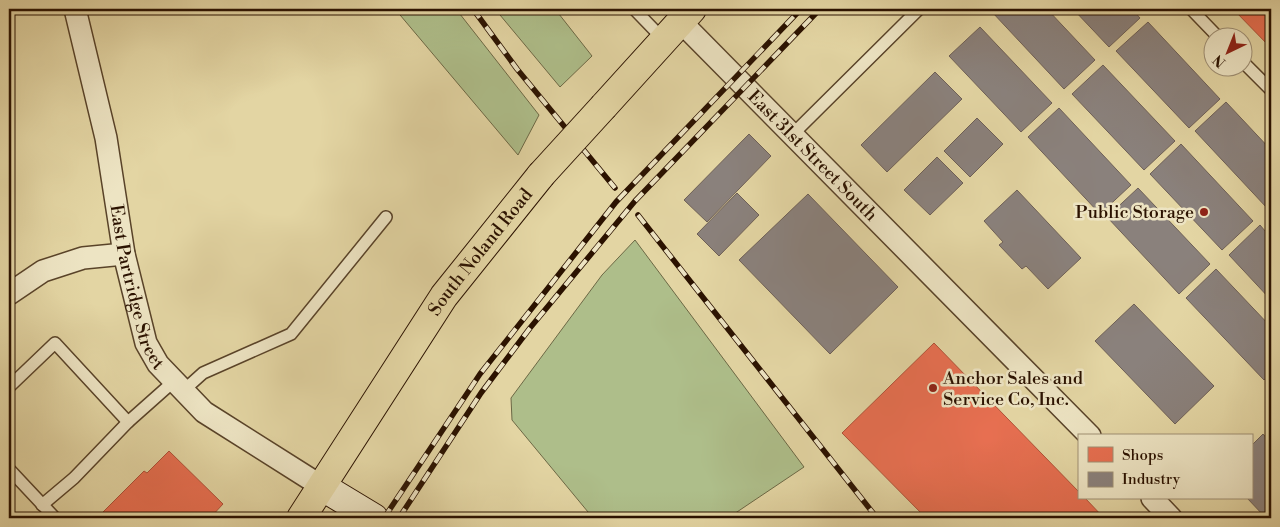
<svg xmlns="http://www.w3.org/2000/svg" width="1280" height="527" viewBox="0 0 1280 527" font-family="'Libre Bodoni',serif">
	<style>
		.green { fill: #aebe8a; stroke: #6c6845 }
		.shops { fill: #e76f51; stroke: #af5339 }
		.industry { fill: #8a817c; stroke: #6e6057 }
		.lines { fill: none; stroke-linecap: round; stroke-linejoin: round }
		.lane-casing { stroke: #594329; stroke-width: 14 }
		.street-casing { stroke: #594329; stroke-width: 24 }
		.secondary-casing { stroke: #2b1200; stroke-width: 30 }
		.primary-casing { stroke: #2b1200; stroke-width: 30 }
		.lane { stroke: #ede4c3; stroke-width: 11 }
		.street { stroke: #ede4c3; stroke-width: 21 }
		.secondary { stroke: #ede4c3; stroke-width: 28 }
		.primary { stroke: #e3d5a3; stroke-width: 28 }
		.rail-casing { stroke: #2b1200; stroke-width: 5.5 }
		.rail { stroke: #ede4c3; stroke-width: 4; stroke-dasharray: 11; stroke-linecap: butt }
		.primary-bridge-casing { stroke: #2b1200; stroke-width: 30; stroke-linecap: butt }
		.primary-bridge { stroke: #e3d5a3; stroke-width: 28 }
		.poi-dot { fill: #8f2418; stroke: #ede4c3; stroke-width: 2 }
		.labels { text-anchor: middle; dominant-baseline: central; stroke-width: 5; stroke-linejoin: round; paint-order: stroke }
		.street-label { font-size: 18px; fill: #2b1200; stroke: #ede4c3 }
		.poi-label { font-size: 18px; fill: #2b1200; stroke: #ede4c3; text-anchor: end }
	</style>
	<rect width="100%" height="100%" fill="#e3d5a3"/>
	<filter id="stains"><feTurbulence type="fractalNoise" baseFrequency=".004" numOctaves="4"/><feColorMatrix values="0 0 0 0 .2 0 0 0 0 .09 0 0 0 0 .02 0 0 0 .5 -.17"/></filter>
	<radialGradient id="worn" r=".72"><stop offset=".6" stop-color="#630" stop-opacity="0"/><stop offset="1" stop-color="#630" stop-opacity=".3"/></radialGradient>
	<g class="green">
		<path d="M 395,9 L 456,9 L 539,115 L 518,155 Z"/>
		<path d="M 495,9 L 555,9 L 592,56 L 560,87 Z"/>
		<path d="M 635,240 L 804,467 L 728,518 L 593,518 L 512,420 L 511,398 L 602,275 Z"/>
	</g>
	<g class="shops">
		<path d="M 1233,9 L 1271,9 L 1271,48 Z"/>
		<path d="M 934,343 L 1079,492 L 1079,498 L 1085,498 L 1104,518 L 926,518 L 842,433 Z"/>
		<path d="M 169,451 L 223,504 L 210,518 L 97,518 L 144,471 L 147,473 Z"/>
	</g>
	<g class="industry">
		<path d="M 996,9 L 1047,9 L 1095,60 L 1064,89 L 992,12 Z"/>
		<path d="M 1073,9 L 1132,9 L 1140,18 L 1109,47 Z"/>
		<path d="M 1148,22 L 1220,99 L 1189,128 L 1116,51 Z"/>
		<path d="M 980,27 L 1052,103 L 1021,132 L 949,56 Z"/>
		<path d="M 1103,65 L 1175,141 L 1144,170 L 1072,94 Z"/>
		<path d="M 935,72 L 962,99 L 887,172 L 861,145 Z"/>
		<path d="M 1226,102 L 1271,150 L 1271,204 L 1267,208 L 1195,131 Z"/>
		<path d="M 1059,108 L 1131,185 L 1100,214 L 1028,137 Z"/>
		<path d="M 977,118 L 1003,144 L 970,177 L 944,151 Z"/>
		<path d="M 749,134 L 771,156 L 707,222 L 684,200 Z"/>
		<path d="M 1181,144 L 1253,221 L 1222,250 L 1150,174 Z"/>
		<path d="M 937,157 L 963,183 L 930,215 L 904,190 Z"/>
		<path d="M 1138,188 L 1210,264 L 1179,294 L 1107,217 Z"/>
		<path d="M 1017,190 L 1081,258 L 1048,289 L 1026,266 L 1022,269 L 999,245 L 1003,242 L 984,221 Z"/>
		<path d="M 737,193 L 759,215 L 719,256 L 697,234 Z"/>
		<path d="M 808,194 L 898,287 L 830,354 L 739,260 Z"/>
		<path d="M 1260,225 L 1271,238 L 1271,300 L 1229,255 Z"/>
		<path d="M 1216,269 L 1271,327 L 1271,373 L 1264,380 L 1186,298 Z"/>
		<path d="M 1134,304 L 1214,386 L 1175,424 L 1095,341 Z"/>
		<path d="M 1263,434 L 1271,443 L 1271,509 L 1264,516 L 1247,498 L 1251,498 L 1251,446 Z"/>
	</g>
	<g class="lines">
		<defs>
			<g id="lane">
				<path d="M 634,9 L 663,39"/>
				<path d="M 1191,9 L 1219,38"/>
				<path d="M 1242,61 L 1271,90"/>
				<path d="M 792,135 L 919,9"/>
				<path d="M 9,387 L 55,343 L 128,422 L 173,382"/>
				<path d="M 183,391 L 203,373 L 291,334 L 386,217"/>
				<path d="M 9,469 L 55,518"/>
				<path d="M 42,505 L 74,478 L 128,422"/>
			</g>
			<g id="street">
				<path id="s1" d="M 75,9 L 106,138 L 124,254 L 146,343 L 158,364 L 204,412 L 321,486"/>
				<path id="s2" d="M 680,21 L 1090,436"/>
				<path d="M 9,294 L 43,271 L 83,258 L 124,254"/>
				<path d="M 1152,498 L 1171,518"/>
			</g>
			<path id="secondary" d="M 321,486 L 374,518"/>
			<g id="primary">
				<path d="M 604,106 L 692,9"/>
				<path id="s3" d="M 301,518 L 444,296 L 541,175"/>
			</g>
		</defs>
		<use href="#lane" class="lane-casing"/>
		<use href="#street" class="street-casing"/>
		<use href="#secondary" class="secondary-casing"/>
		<use href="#primary" class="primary-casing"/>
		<use href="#lane" class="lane"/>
		<use href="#street" class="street"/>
		<use href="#secondary" class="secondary"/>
		<use href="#primary" class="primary"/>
		<defs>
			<g id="rail">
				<path d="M 473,9 L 517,69 L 615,188"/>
				<path d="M 638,215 L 877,518"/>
				<path d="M 384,518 L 480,374 L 616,202 L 801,9"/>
				<path d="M 399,518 L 481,393 L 530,328 L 635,201 L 820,9"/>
			</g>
		</defs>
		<use href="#rail" class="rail-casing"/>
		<use href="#rail" class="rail"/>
		<defs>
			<path id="primary-bridge" d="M 541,175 L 604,106"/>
		</defs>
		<use href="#primary-bridge" class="primary-bridge-casing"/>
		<use href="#primary-bridge" class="primary-bridge"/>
	</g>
	<g class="poi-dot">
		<circle cx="1204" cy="212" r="5"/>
		<circle cx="933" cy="388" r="5"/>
	</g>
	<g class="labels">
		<g class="street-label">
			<text stroke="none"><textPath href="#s2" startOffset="189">East 31st Street South</textPath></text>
			<text stroke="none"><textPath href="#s3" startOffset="321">South Noland Road</textPath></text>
			<text stroke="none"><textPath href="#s1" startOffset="285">East Partridge Street</textPath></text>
		</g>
		<g class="poi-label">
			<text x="1194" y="212">Public Storage</text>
			<text x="943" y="378" text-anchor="start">Anchor Sales and<tspan x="943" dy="21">Service Co, Inc.</tspan></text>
		</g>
	</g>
	<rect width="1280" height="527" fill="none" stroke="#e3d5a3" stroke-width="30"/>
	<rect x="10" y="10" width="1260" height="507" fill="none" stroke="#2b1200" stroke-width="2.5"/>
	<rect x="15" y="15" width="1250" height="497" fill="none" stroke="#2b1200"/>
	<rect x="1078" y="434" width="175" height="65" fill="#ede4c3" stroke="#9f9075"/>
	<rect x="1088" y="447" width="25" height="15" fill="#e76f51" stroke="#9f9075"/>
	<text x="1122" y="460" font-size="15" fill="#2b1200">Shops</text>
	<rect x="1088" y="472" width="25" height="15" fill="#8a817c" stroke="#9f9075"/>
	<text x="1122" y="484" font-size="15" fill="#2b1200">Industry</text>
	<g transform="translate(1228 52) rotate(223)"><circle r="24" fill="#ede4c3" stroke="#9f9075"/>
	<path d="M0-4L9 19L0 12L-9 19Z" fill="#8f2418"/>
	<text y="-8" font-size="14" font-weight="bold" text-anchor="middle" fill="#2b1200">N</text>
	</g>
	<rect width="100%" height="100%" filter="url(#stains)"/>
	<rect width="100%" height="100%" fill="url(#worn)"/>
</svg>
